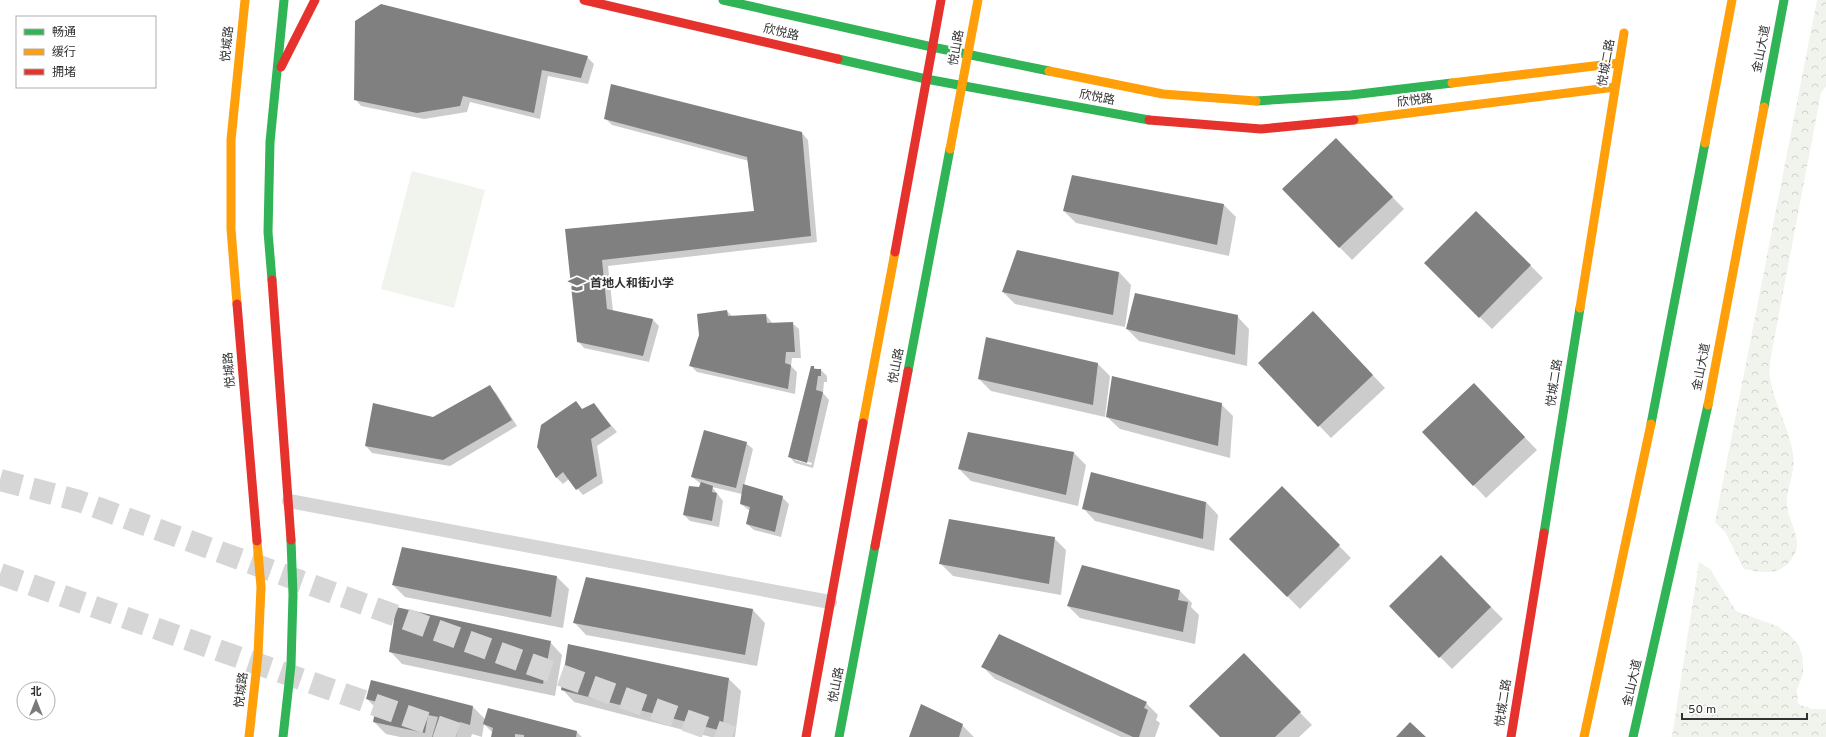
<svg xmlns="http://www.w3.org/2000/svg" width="1826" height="737" viewBox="0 0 1826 737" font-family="Overpass,'Noto Sans SC',sans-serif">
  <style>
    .forest { fill: url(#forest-crowns) }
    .pitch { fill: #f0f4ed }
    .shadow { fill: #0003; fill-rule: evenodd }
    .building { fill: #808080 }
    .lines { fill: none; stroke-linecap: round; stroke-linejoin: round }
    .primary-tunnel { stroke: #d6d6d6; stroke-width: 22; stroke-dasharray: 22 11; stroke-linecap: butt }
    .street { stroke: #d6d6d6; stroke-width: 14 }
    .fast { stroke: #30b455; stroke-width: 9 }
    .slow { stroke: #ff9f0a; stroke-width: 9 }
    .jam { stroke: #e5322d; stroke-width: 9 }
    .labels { text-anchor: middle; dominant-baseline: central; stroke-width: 4; stroke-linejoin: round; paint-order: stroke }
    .street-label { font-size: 12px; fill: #323232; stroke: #fff }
    .poi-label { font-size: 12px; font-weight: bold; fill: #323232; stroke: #fff; text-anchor: start }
  </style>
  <defs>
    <pattern id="forest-crowns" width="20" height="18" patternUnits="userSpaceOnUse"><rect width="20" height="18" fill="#f0f4ed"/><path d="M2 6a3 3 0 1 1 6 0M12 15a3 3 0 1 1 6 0" fill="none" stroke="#ced2cc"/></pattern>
  </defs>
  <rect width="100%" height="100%" fill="#fff"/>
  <path class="forest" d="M 1817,0 L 1826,0 L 1826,86 L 1821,93 L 1772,350 C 1771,359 1768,370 1770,378 C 1774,404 1789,427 1793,454 C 1796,474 1786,486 1787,505 C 1788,516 1794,526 1796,537 C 1798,544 1797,551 1793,557 C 1781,576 1764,573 1744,569 L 1725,532 L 1715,522 Z
    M 1699,562 L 1710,569 L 1736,611 L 1777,626 L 1790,635 L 1799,646 L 1803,659 L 1803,674 L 1797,690 L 1798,704 L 1812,709 L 1826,709 L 1826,737 L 1672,737 Z"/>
  <path class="pitch" d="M 412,171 L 485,190 L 454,308 L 381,289 Z"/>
  <path class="shadow" d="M 587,57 L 594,64 L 588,84 L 548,76 L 540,119 L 470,102 L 467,112 L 424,119 L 361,106 L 355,99 Z
    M 605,118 L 802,133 L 808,140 L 817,242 L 608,266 L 613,311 L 653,320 L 659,326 L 649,362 L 584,348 L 578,341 L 566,230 L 755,212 L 749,161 L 612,125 Z
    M 1348,151 L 1404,209 L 1352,260 L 1283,189 Z
    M 1073,176 L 1224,205 L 1236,217 L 1229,256 L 1076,223 L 1064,211 Z
    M 1476,212 L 1543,278 L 1492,329 L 1425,263 Z
    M 1119,272 L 1131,285 L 1125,327 L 1015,304 L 1003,292 Z
    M 727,311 L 733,317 L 766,315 L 773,324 L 792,323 L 799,329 L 801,358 L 792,358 L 791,366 L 797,372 L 795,394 L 697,372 L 691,366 Z
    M 1237,316 L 1249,329 L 1247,366 L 1139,341 L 1127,329 Z
    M 1325,325 L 1385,388 L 1331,438 L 1259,363 Z
    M 987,338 L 1098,364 L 1110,376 L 1105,417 L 991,391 L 979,379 Z
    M 811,367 L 821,370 L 827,376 L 827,382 L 824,382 L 823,393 L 829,400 L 813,468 L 795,463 L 789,456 ZM 795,458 L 812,463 L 811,465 L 795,460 Z
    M 490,387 L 496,393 L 517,426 L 450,466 L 372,453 L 366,446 L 434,418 Z
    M 1486,397 L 1537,450 L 1486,498 L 1423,432 Z
    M 576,403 L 583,410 L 593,404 L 617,432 L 597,446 L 603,483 L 583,495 L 569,479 L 563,484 L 556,477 Z
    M 1221,404 L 1233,416 L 1230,458 L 1120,429 L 1107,417 Z
    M 746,443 L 753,449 L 744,486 L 782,497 L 789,504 L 781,537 L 754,530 L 747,524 L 750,511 L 741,504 L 742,494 L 712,487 L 723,501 L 719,527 L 690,521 L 684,515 L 701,484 L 692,477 Z
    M 1074,453 L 1086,465 L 1078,506 L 971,481 L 959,469 Z
    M 1282,488 L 1351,558 L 1300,609 L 1230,539 Z
    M 1206,502 L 1218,515 L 1214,551 L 1095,521 L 1083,508 Z
    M 1054,538 L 1066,550 L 1061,595 L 953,576 L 941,564 Z
    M 402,548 L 557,577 L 569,589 L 563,628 L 405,597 L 393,585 Z
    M 1441,557 L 1503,619 L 1452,669 L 1390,606 Z
    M 1180,591 L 1192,603 L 1191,607 L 1199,615 L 1195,644 L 1080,618 L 1068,606 Z
    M 753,610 L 765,623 L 757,666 L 586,635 L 574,622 Z
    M 550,642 L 562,655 L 555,696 L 402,664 L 390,651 Z
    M 1244,655 L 1312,725 L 1299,737 L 1221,737 Z
    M 983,667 L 1146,703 L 1158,715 L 1156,720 L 1160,723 L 1155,737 L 1121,737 L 995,679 Z
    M 729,679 L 741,691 L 735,737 L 711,737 L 574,702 L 562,689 Z
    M 371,681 L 473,707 L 486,720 L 577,732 L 582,737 L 492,737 L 493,733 L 484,724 L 482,737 L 472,734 L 471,737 L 400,737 L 386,734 L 374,722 L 377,709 L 367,699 Z
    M 962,725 L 974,737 L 910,737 Z"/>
  <path class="building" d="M 381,4 L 588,56 L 581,78 L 542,70 L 534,113 L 463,96 L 460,106 L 417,113 L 354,100 L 355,21 Z
    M 611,84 L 802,132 L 811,236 L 602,260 L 607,309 L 653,319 L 643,356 L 577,342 L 565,229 L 754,211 L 747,157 L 604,119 Z
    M 1336,138 L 1393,197 L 1339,248 L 1282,189 Z
    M 1072,175 L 1224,204 L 1217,245 L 1063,211 Z
    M 1476,211 L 1531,265 L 1479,318 L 1424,263 Z
    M 1017,250 L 1119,272 L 1113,315 L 1002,292 Z
    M 1135,293 L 1238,315 L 1235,355 L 1126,329 Z
    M 727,310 L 728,316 L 766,314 L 767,323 L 793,322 L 795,352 L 786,352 L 785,363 L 791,365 L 788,389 L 689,366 L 699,335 L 697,314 Z
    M 1313,311 L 1373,375 L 1318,427 L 1258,363 Z
    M 986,337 L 1098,363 L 1093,405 L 978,379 Z
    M 811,366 L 814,366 L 814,369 L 821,369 L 821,376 L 818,376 L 816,390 L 823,392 L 807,463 L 788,457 Z
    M 1112,376 L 1222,403 L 1218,446 L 1106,417 Z
    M 1474,383 L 1525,437 L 1473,486 L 1422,432 Z
    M 490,385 L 512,420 L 443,460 L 365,446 L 373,403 L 433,417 Z
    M 576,401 L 582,409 L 594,403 L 611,426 L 591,439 L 597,476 L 576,490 L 563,472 L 556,478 L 537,447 L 541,425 Z
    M 704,430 L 747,442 L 736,488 L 691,477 Z
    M 968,432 L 1074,452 L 1066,495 L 958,469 Z
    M 1091,472 L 1206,502 L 1203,539 L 1082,509 Z
    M 701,482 L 713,486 L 712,492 L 717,493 L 712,521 L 683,515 L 689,486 L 699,487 Z
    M 743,484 L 783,496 L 775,532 L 746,524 L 750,507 L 740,504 Z
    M 1282,486 L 1340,545 L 1287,597 L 1229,539 Z
    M 949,519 L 1055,537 L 1049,584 L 939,564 Z
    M 402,547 L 557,576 L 551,617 L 392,585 Z
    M 1441,555 L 1491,607 L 1439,658 L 1389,606 Z
    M 1082,565 L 1180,590 L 1178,600 L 1188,602 L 1183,632 L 1067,606 Z
    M 586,577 L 753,609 L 745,655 L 573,623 Z
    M 396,607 L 551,641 L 543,684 L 389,652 Z
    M 999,634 L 1147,702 L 1144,708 L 1148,710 L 1139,737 L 1133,737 L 981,667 Z
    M 568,644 L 729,678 L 722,731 L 561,690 Z
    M 1244,653 L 1301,712 L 1275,737 L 1220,737 L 1189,706 Z
    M 371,680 L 473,706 L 470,725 L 460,722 L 456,737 L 432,737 L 438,717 L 428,715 L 425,733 L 373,722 L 377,702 L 366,699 Z
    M 921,704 L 963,724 L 959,737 L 909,737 Z
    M 488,708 L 577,731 L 576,737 L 524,737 L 524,735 L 515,734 L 515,737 L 491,737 L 493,728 L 483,724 Z
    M 1410,722 L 1426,737 L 1396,737 Z"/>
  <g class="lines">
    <path class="primary-tunnel" d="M 0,480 L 79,501 L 732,737
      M 0,574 L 467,737"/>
    <path class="street" d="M 289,501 L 830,602"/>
    <path class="fast" d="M 723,0 L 932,47 L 1049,71
      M 838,59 L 926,79 L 1149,120
      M 1256,101 L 1351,95 L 1452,83
      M 1764,107 L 1784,0
      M 272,280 L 268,232 L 270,142 L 284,0
      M 908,371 L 950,149
      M 1651,424 L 1705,143
      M 1544,533 L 1580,308
      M 283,737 L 291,665 L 293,595 L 291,540
      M 839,737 L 875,546
      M 1633,737 L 1708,405"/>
    <path class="slow" d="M 1049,71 L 1163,94 L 1256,101
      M 1452,83 L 1619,63
      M 1354,120 L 1615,87
      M 1705,143 L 1732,0
      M 950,149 L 978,0
      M 237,304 L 231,229 L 231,140 L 245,0
      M 1580,308 L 1624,33
      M 1708,405 L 1764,107
      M 863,423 L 895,252
      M 249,737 L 258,655 L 261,587 L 257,541
      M 1584,737 L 1651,424"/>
    <path class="jam" d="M 584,0 L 838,59
      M 281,67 L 315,0
      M 1149,120 L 1261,129 L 1354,120
      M 895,252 L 941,0
      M 272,280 L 291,540
      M 237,304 L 257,541
      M 875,546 L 908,371
      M 806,737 L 863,423
      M 1511,737 L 1544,533"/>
  </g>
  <defs>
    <g id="school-bare" transform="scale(1.38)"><path d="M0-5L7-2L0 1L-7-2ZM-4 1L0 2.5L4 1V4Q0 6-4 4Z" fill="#7a7a7a" stroke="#fff" stroke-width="2.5" paint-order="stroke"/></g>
  </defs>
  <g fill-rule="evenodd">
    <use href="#school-bare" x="577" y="284"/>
  </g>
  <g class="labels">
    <g class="street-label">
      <text transform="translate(781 33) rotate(13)">欣悦路</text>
      <text transform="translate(228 44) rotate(-84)">悦城路</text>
      <text transform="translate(957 48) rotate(-80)">悦山路</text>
      <text transform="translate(1762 49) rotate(-79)">金山大道</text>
      <text transform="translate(1607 63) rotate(-80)">悦城二路</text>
      <text transform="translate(1097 98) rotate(11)">欣悦路</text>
      <text transform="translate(1415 101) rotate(-7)">欣悦路</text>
      <text transform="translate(897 366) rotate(-79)">悦山路</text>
      <text transform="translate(1702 367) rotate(-79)">金山大道</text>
      <text transform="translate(230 370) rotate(-95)">悦城路</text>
      <text transform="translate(1555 383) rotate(-81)">悦城二路</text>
      <text transform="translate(1633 683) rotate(-77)">金山大道</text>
      <text transform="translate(837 685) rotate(-79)">悦山路</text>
      <text transform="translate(242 690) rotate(-83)">悦城路</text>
      <text transform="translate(1504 703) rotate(-81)">悦城二路</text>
    </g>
    <g class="poi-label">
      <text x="590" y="284">首地人和街小学</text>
    </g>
  </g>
  <rect x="16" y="16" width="140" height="72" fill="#ffffff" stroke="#adadad"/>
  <rect x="24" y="29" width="20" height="6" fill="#30b455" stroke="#adadad"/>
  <text x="52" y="36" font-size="12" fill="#323232">畅通</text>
  <rect x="24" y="49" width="20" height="6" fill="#ff9f0a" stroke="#adadad"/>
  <text x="52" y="56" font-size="12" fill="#323232">缓行</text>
  <rect x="24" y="69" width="20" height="6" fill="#e5322d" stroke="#adadad"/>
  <text x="52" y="76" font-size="12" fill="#323232">拥堵</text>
  <g transform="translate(36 701)"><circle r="19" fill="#ffffff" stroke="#adadad"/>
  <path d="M0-3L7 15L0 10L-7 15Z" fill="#7a7a7a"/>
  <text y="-6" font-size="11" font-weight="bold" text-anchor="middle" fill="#323232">北</text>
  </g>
  <path d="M1682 713v6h125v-6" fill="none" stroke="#323232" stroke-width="2"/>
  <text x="1688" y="713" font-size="12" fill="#323232" stroke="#ffffff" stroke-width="3" paint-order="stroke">50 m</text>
</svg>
